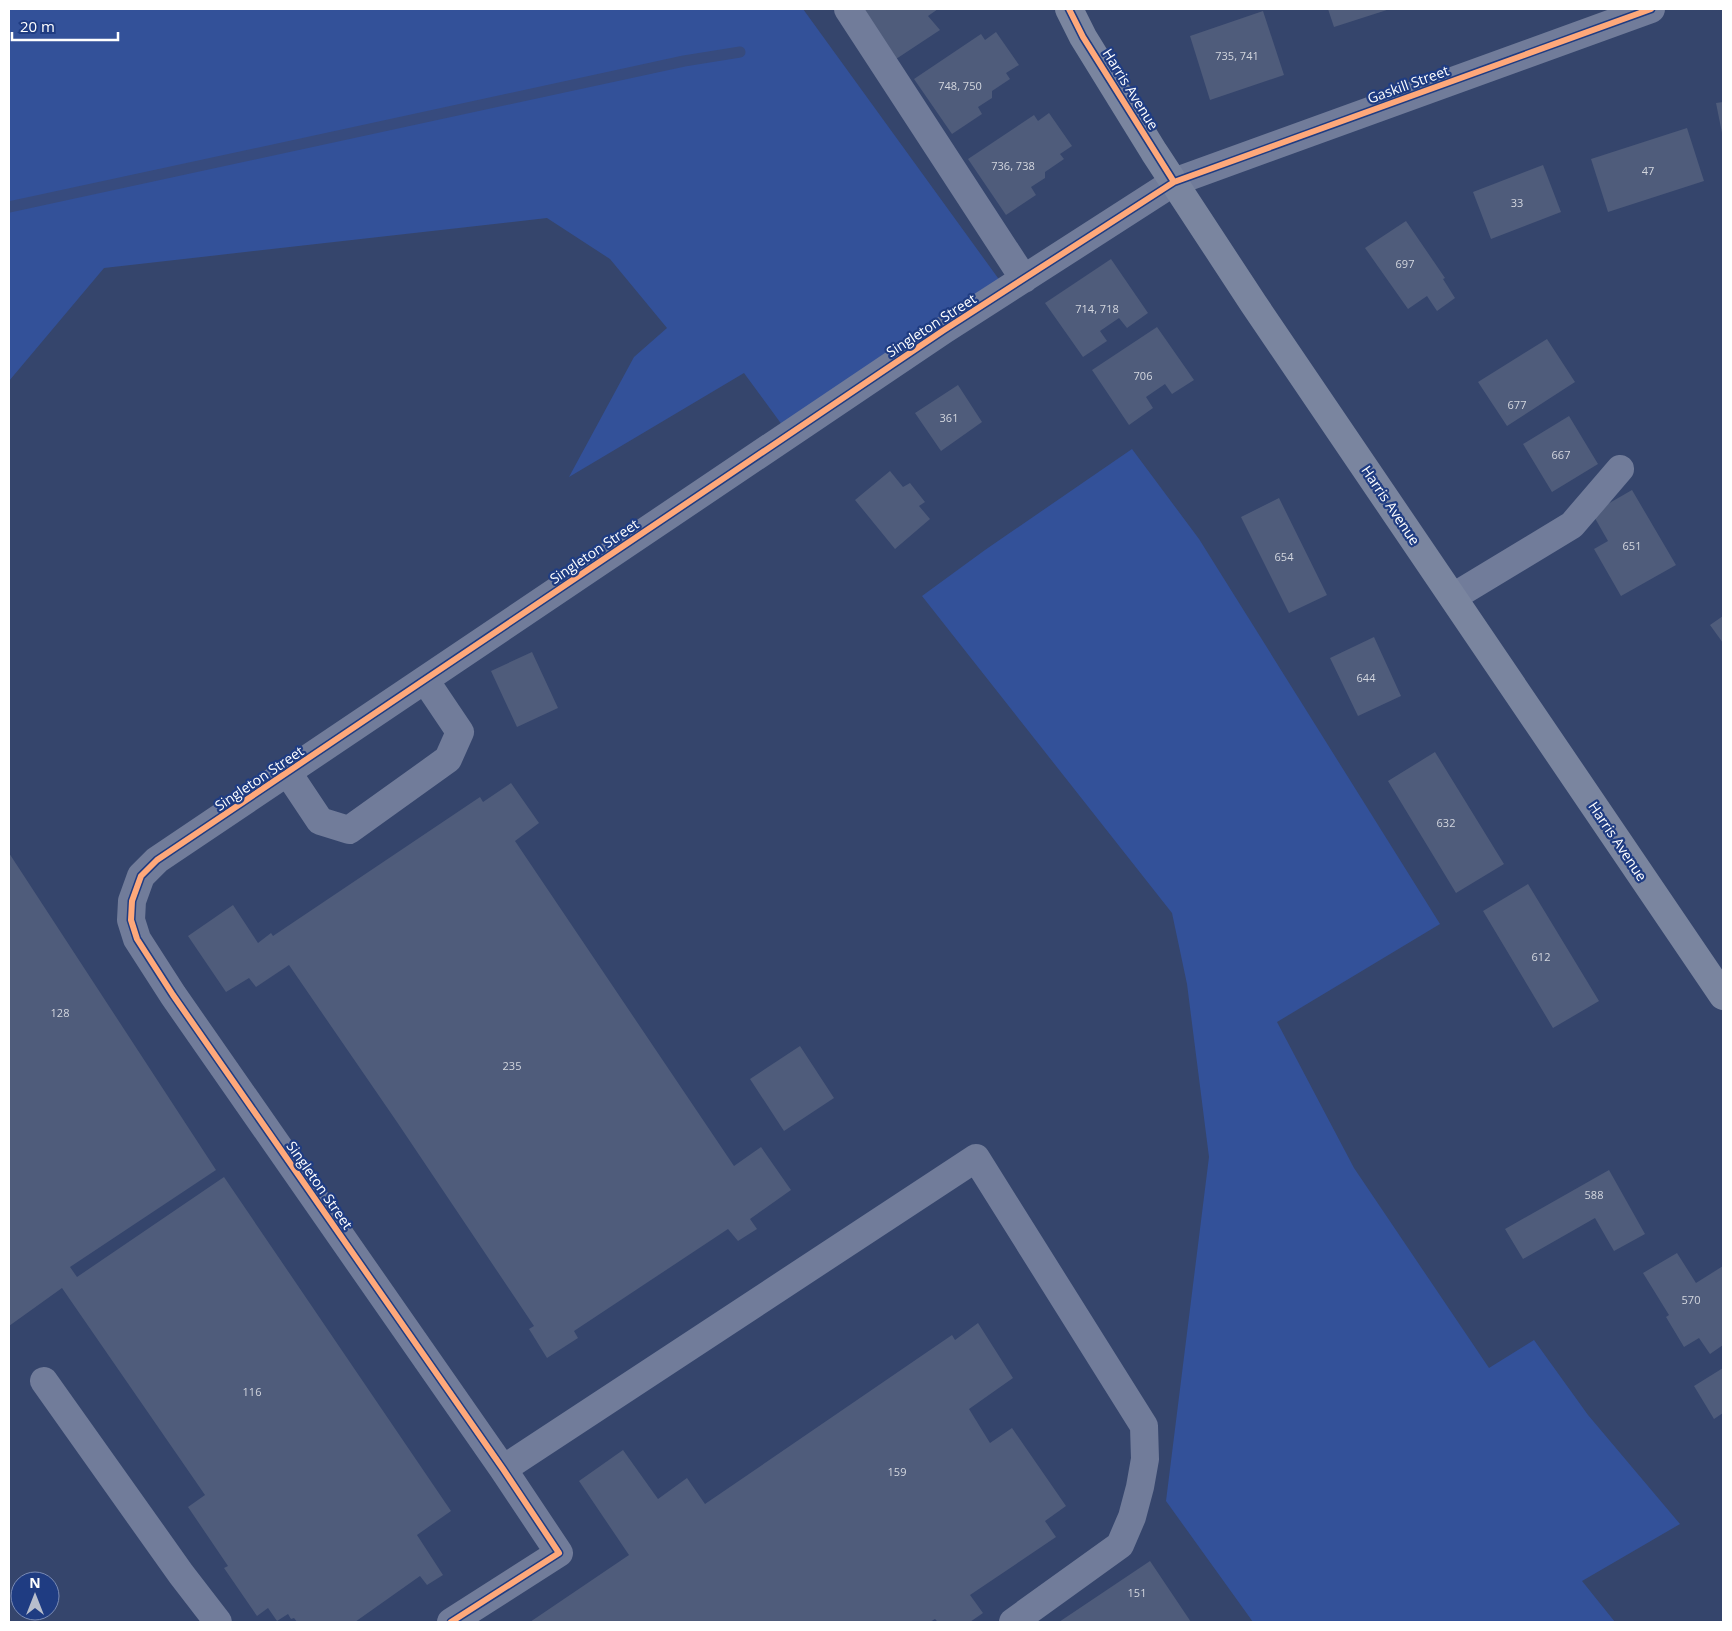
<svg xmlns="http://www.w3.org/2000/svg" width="1732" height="1631" viewBox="0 0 1732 1631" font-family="'Open Sans',sans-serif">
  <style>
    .green { fill: #335199 }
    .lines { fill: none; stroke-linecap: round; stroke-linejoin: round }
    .stream { stroke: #374b7e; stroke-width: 11 }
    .building { fill: #4f5c7b }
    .minor { stroke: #717c9a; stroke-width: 28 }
    .major { stroke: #7a859f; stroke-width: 28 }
    .cycleway-casing { stroke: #1f3c82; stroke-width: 9 }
    .cycleway { stroke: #fea87a; stroke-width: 6 }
    .labels { text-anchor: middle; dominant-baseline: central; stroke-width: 4.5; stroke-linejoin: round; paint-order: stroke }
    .number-label { font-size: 11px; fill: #d3d6de }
    .street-label { font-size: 14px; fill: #fff; stroke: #1f3c82 }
  </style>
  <rect width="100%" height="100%" fill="#35456c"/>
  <path class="green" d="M 9,9 L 803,9 L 1011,296 L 796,444 L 744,373 L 569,477 L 634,357 L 667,328 L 610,259 L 547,218 L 104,268 L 9,381 Z
    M 1132,449 L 1199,539 L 1440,924 L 1277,1022 L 1354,1168 L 1489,1368 L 1534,1340 L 1588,1415 L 1680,1524 L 1582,1581 L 1615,1622 L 1253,1622 L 1166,1501 L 1209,1157 L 1187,984 L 1172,913 L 922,596 L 985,550 Z"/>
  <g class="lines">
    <path class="stream" d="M 9,207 L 684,61 L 740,52"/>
  </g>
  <path class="building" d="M 859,9 L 938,9 L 928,16 L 940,30 L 893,61 Z
    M 1328,9 L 1390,9 L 1334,27 Z
    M 1263,11 L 1284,75 L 1210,100 L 1190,36 Z
    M 996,32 L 1019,65 L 1006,73 L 1010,79 L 992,91 L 992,98 L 978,107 L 982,114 L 952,134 L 914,79 L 981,34 L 985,40 Z
    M 1723,102 L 1723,133 L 1722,133 L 1716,103 Z
    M 1049,113 L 1072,146 L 1060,154 L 1064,159 L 1045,172 L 1045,178 L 1031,187 L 1036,195 L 1006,215 L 968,159 L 1034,115 L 1038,121 Z
    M 1687,128 L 1704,181 L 1608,212 L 1591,159 Z
    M 1543,165 L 1561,212 L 1491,239 L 1473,192 Z
    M 1406,221 L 1445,278 L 1443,279 L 1455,298 L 1437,311 L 1427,296 L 1408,309 L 1365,248 Z
    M 1111,259 L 1148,313 L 1127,328 L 1119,318 L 1100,331 L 1107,341 L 1083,357 L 1045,303 Z
    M 1157,327 L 1194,380 L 1172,394 L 1165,384 L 1146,397 L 1153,408 L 1129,425 L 1092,370 Z
    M 1547,339 L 1575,382 L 1507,426 L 1478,382 Z
    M 958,385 L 982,422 L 941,451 L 915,413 Z
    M 1569,416 L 1598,464 L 1552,492 L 1523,444 Z
    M 890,471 L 903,487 L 910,483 L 925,502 L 919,506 L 930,519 L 895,549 L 855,500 Z
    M 1632,490 L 1676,565 L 1621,596 L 1594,549 L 1608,541 L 1592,513 Z
    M 1279,498 L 1327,595 L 1289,613 L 1241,517 Z
    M 1723,616 L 1723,643 L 1710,625 Z
    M 1374,637 L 1401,696 L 1358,716 L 1330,658 Z
    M 532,652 L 558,708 L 517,727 L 491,671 Z
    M 1435,752 L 1504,864 L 1456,893 L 1388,781 Z
    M 511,783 L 539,823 L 515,841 L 734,1166 L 761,1147 L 791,1190 L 750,1219 L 757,1229 L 738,1241 L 728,1229 L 574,1331 L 578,1338 L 547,1358 L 529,1329 L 534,1326 L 397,1122 L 289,965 L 256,987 L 249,978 L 226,992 L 188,936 L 233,905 L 258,943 L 271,933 L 273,936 L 480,797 L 483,802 Z
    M 9,853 L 216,1170 L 70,1267 L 77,1277 L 224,1177 L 451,1511 L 417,1535 L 443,1575 L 427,1585 L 420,1576 L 355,1622 L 297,1622 L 294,1618 L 291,1619 L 288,1614 L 277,1621 L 268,1608 L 257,1616 L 224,1568 L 228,1566 L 188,1507 L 205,1495 L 62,1288 L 9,1326 Z
    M 1528,884 L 1599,1001 L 1553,1028 L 1483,911 Z
    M 800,1046 L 834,1098 L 784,1131 L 750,1079 Z
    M 1609,1170 L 1645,1234 L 1614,1251 L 1595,1218 L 1523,1259 L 1505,1229 Z
    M 1677,1253 L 1696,1283 L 1723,1266 L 1723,1345 L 1710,1354 L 1699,1338 L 1684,1347 L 1666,1317 L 1669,1315 L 1643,1273 Z
    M 978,1323 L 1013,1378 L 969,1409 L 990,1443 L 1012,1428 L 1066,1506 L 1045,1521 L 1056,1537 L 970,1595 L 983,1613 L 970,1622 L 938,1622 L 935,1619 L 930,1622 L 530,1622 L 629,1555 L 579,1481 L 623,1450 L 658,1499 L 687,1478 L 705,1504 L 952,1335 L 955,1340 Z
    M 1723,1368 L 1723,1413 L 1714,1419 L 1694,1386 Z
    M 1150,1561 L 1191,1622 L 1059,1622 Z"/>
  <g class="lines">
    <path class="minor" d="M 848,9 L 1024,279
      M 1453,597 L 1572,525 L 1620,469
      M 288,773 L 320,821 L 349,830 L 448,759 L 460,732 L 425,680
      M 44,1381 L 181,1574 L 218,1622
      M 503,1469 L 976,1158 L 1144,1426 L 1145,1459 L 1140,1487 L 1132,1517 L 1120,1545 L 1013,1622
      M 451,1622 L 559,1553 L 503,1469 L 173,995 L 137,939 L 131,920 L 132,901 L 141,876 L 157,860 L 944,330 L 1174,182 L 1651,9"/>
    <path class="major" d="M 1069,9 L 1083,37 L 1154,152 L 1253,303 L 1723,996"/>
    <g class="cycleway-casing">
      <path id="cycleway" d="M 1069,9 L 1083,37 L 1174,182
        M 451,1622 L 559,1553 L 503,1469 L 173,995 L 137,939 L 131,920 L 132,901 L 141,876 L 157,860 L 944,330 L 1174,182 L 1651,9"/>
    </g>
    <use href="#cycleway" class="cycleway"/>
  </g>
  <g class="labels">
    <g class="number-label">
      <text x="1237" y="55">735, 741</text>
      <text x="960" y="85">748, 750</text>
      <text x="1013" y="165">736, 738</text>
      <text x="1648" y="170">47</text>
      <text x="1517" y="202">33</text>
      <text x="1405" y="263">697</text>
      <text x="1097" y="308">714, 718</text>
      <text x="1143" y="375">706</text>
      <text x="1517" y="404">677</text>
      <text x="949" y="417">361</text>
      <text x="1561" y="454">667</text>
      <text x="1632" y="545">651</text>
      <text x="1284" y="556">654</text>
      <text x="1366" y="677">644</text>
      <text x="1446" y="822">632</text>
      <text x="1541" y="956">612</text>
      <text x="60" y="1012">128</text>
      <text x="512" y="1065">235</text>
      <text x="1594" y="1194">588</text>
      <text x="1691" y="1299">570</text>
      <text x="252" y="1391">116</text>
      <text x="897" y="1471">159</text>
      <text x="1137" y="1592">151</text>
    </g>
    <g class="street-label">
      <text transform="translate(1408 84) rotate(-20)">Gaskill Street</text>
      <text transform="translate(1131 89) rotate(58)">Harris Avenue</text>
      <text transform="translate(931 325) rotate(-33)">Singleton Street</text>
      <text transform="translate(1391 505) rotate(56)">Harris Avenue</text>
      <text transform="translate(594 551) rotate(-34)">Singleton Street</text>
      <text transform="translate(259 778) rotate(-34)">Singleton Street</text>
      <text transform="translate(1618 841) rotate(56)">Harris Avenue</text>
      <text transform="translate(320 1185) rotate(55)">Singleton Street</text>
    </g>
  </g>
  <rect width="1732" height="1631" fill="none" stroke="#ffffff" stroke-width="20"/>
  <g transform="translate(35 1596)"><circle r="24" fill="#1f3c82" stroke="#798ab4"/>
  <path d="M0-4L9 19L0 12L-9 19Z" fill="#b8becc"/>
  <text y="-8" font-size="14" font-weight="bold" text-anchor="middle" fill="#ffffff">N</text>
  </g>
  <path d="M12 32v8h106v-8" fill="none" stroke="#ffffff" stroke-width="2.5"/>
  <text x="20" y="32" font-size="15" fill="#ffffff" stroke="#1f3c82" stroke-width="4" paint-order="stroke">20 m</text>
</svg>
